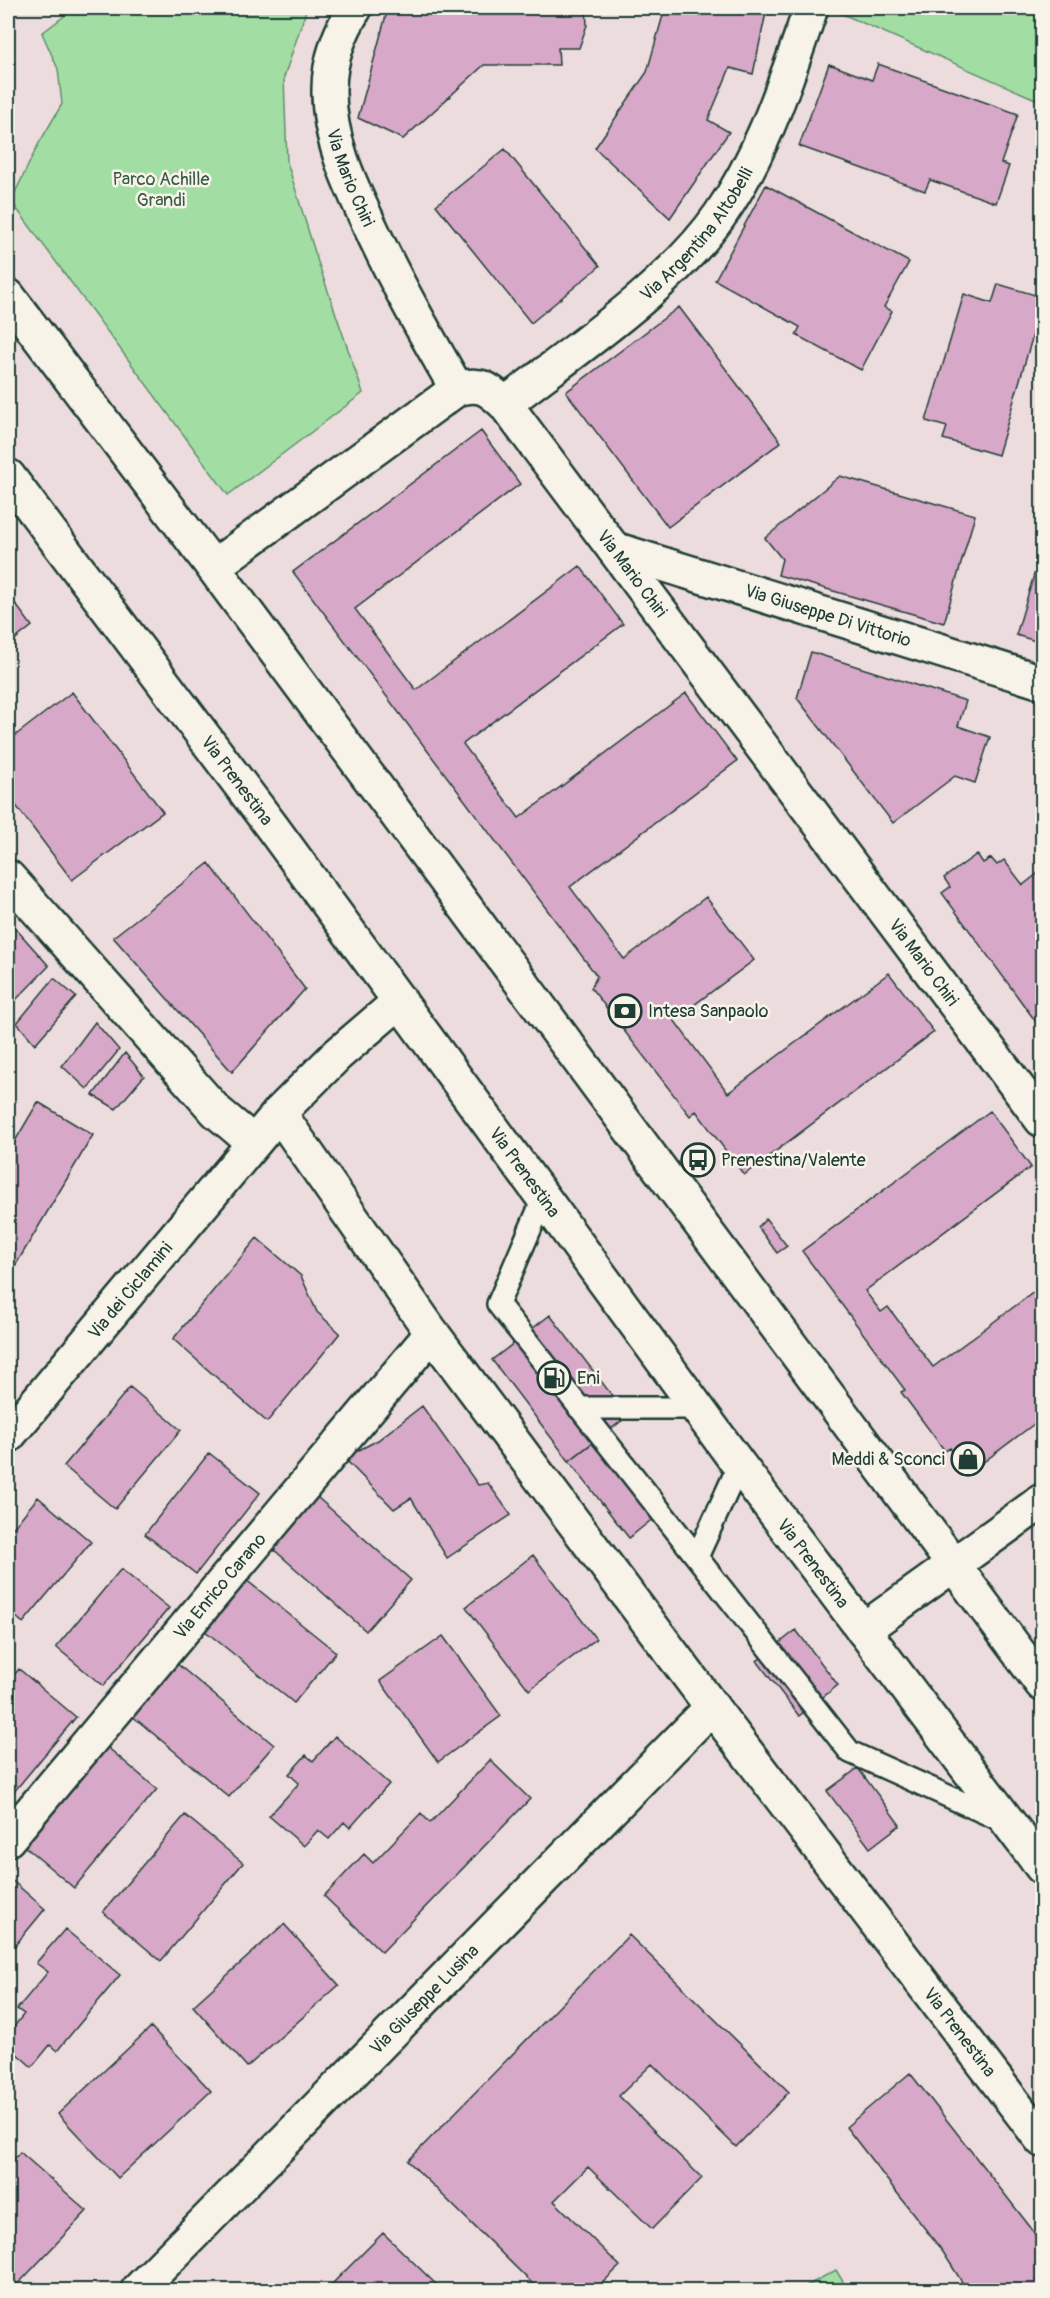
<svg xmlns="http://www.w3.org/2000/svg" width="1050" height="2298" viewBox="0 0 1050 2298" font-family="Pangolin,sans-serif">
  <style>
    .green { fill: #a2dea4; stroke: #608e6c; stroke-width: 1.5 }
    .building { fill: #d7a8c8; stroke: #1f3d34; stroke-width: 1.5 }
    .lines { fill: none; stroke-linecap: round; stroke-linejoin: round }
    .service-casing { stroke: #1f3d34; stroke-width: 26 }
    .minor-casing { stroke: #1f3d34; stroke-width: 38 }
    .secondary-casing { stroke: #1f3d34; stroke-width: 38 }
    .service { stroke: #f7f3e8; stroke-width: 21 }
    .minor { stroke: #f7f3e8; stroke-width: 33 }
    .secondary { stroke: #f7f3e8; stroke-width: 33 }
    .labels { text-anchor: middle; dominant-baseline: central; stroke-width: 5; stroke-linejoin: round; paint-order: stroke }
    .street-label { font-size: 18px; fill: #1f3d34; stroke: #f7f3e8 }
    .park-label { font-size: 18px; fill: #395d4a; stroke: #f7f3e8 }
    .poi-label { font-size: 18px; fill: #1f3d34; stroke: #f7f3e8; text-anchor: start }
  </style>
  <rect width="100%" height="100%" fill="#eddcde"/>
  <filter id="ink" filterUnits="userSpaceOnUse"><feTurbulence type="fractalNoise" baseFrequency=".0167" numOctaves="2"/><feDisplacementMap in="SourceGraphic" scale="12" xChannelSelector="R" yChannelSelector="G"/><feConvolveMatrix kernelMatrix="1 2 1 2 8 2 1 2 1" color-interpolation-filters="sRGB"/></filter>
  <g filter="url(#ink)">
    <path class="green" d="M 75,8 L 307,8 L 284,77 L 287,162 L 318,262 L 363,393 L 228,495 L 11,201 L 38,145 L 62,104 L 58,69 L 42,33 Z
      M 829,8 L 1042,8 L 1042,102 Z
      M 836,2270 L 848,2290 L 799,2290 Z"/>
    <path class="building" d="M 388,8 L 586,8 L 587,25 L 579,48 L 558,48 L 559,65 L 484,65 L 403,139 L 358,118 Z
      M 665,8 L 767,8 L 753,74 L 730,68 L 708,120 L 729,132 L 670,218 L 595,148 L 647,72 Z
      M 829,64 L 872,80 L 878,64 L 1018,114 L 1001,163 L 1009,166 L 996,203 L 930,180 L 925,191 L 799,146 Z
      M 505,149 L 600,266 L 531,323 L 436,205 Z
      M 766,185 L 909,262 L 884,307 L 892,311 L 861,370 L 796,335 L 800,327 L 715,280 Z
      M 998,284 L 1042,297 L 1042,304 L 998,455 L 943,439 L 947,427 L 926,421 L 964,294 L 992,303 Z
      M 679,307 L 781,442 L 668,527 L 566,392 Z
      M 481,431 L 520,484 L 355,609 L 416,690 L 580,566 L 623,624 L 463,744 L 519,818 L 686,693 L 737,761 L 570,887 L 624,959 L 706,897 L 754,960 L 674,1020 L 728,1093 L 889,973 L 934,1032 L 744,1175 L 696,1111 L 690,1116 L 591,988 L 597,976 L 293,572 Z
      M 840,476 L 975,515 L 944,623 L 778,575 L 782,559 L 765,538 Z
      M 1042,548 L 1042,643 L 1016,635 Z
      M 8,594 L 32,626 L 8,645 Z
      M 811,652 L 966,701 L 958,726 L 990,737 L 975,783 L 955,776 L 893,823 L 797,698 Z
      M 72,692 L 163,812 L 72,880 L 8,795 L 8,741 Z
      M 977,854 L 983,863 L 991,858 L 997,865 L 1004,860 L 1023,885 L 1042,870 L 1042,1024 L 1039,1026 L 942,893 L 950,887 L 944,878 Z
      M 209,863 L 305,989 L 232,1072 L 113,937 Z
      M 8,920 L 49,966 L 8,1008 Z
      M 54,978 L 76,997 L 35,1044 L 17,1023 Z
      M 95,1022 L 119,1050 L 87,1089 L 62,1066 Z
      M 125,1053 L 144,1076 L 116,1109 L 93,1095 Z
      M 38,1102 L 93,1135 L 8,1278 L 8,1153 Z
      M 990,1111 L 1031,1167 L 865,1291 L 881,1312 L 888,1307 L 933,1367 L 1042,1286 L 1042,1418 L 969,1473 L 950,1448 L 945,1451 L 901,1392 L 905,1390 L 802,1251 Z
      M 766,1219 L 787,1246 L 777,1253 L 758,1227 Z
      M 257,1238 L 301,1276 L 317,1312 L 340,1333 L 267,1422 L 173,1339 Z
      M 550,1315 L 628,1416 L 569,1461 L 492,1360 Z
      M 130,1387 L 181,1430 L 115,1509 L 64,1466 Z
      M 422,1406 L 478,1485 L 488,1483 L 511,1515 L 447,1558 L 411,1498 L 394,1509 L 344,1458 L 378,1440 Z
      M 596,1440 L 655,1517 L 629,1538 L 569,1461 Z
      M 209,1453 L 260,1493 L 196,1574 L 145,1534 Z
      M 38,1497 L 91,1542 L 23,1623 L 8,1610 L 8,1534 Z
      M 317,1497 L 411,1580 L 366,1631 L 272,1548 Z
      M 533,1555 L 596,1639 L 529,1690 L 466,1607 Z
      M 121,1569 L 169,1608 L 103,1686 L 56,1647 Z
      M 245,1579 L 336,1652 L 294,1703 L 204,1630 Z
      M 796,1630 L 838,1685 L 799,1716 L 757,1661 Z
      M 443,1636 L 501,1716 L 438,1762 L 380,1681 Z
      M 175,1662 L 274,1745 L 229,1797 L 131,1715 Z
      M 19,1669 L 76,1717 L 8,1799 L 8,1682 Z
      M 335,1736 L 389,1784 L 350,1828 L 344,1822 L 329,1839 L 318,1830 L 304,1846 L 269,1816 L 299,1783 L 289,1774 L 306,1755 L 313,1761 Z
      M 106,1746 L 157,1789 L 74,1888 L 23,1845 Z
      M 490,1760 L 530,1799 L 382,1952 L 324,1896 L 364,1854 L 373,1863 L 421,1813 L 430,1823 Z
      M 858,1768 L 900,1825 L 870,1848 L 827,1791 Z
      M 185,1815 L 243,1863 L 161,1961 L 103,1912 Z
      M 8,1877 L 45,1909 L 8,1954 Z
      M 284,1924 L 339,1985 L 247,2067 L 193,2006 Z
      M 65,1929 L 120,1975 L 57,2051 L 50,2045 L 32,2067 L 8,2046 L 8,2034 L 24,2014 L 17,2009 L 48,1972 L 36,1963 Z
      M 629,1935 L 789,2092 L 736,2147 L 652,2064 L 619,2096 L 702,2178 L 652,2229 L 588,2167 L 554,2201 L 620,2266 L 595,2290 L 539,2290 L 408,2161 Z
      M 151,2027 L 211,2091 L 118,2178 L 58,2114 Z
      M 910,2073 L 1031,2228 L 1042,2246 L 1042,2290 L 967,2290 L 943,2252 L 846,2127 Z
      M 20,2152 L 87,2211 L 18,2284 L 8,2276 L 8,2166 Z
      M 383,2233 L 442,2290 L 326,2290 Z"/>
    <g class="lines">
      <g class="service-casing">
        <path id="service" d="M 544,1197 L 498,1304 L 850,1752 L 1003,1821
          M 579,1408 L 697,1408
          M 697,1557 L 739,1465"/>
      </g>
      <g class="minor-casing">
        <g id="minor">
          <path id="s1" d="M 355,8 C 340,31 329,61 329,89 C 328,137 349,182 369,224 C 395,281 426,335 457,389"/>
          <path id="s2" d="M 505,404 C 575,350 670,287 720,215 C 764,152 786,79 811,8"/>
          <path id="s3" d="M 614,549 L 1042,682"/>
          <path id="s4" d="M 213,567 L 457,389 C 480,382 488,388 505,404 L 1042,1120"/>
          <path d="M 8,877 L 216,1111 L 253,1142"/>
          <path id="s5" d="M 279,1113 L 432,1333 L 712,1707 L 1042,2140"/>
          <path id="s6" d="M 8,1436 L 279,1113 L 337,1055 L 400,1001"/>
          <path d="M 863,1630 L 1042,1501"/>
          <path id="s7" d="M 8,1839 L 432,1333"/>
          <path id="s8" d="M 138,2290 L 712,1707"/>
        </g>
      </g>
      <g class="secondary-casing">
        <g id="secondary">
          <path d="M 8,296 L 213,567 L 1042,1684"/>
          <path id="s9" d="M 8,476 L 272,827 L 739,1465 L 1042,1867"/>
        </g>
      </g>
      <use href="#service" class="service"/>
      <use href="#minor" class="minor"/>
      <use href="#secondary" class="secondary"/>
    </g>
  </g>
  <defs>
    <g id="bank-ring" transform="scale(1.725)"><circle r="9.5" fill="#f7f3e8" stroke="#1f3d34" stroke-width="1.5"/><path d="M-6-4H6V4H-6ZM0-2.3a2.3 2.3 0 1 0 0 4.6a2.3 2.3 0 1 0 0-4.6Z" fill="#1f3d34"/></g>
    <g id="bus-ring" transform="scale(1.725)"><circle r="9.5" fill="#f7f3e8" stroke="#1f3d34" stroke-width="1.5"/><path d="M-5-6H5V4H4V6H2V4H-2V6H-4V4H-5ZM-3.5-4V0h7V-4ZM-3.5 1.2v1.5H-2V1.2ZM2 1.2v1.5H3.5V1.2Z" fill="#1f3d34"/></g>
    <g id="fuel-ring" transform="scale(1.725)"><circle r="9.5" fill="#f7f3e8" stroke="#1f3d34" stroke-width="1.5"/><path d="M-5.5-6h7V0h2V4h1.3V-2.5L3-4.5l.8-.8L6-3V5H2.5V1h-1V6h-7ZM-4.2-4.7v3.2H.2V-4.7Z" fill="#1f3d34"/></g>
    <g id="shop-ring" transform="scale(1.725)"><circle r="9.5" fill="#f7f3e8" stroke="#1f3d34" stroke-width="1.5"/><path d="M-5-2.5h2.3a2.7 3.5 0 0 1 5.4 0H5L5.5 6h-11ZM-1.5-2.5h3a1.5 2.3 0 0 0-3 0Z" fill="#1f3d34"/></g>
  </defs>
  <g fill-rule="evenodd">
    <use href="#bank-ring" x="625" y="1011"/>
    <use href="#bus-ring" x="698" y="1160"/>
    <use href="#fuel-ring" x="554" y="1378"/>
    <use href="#shop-ring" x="968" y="1459"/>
  </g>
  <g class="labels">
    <g class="street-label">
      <text stroke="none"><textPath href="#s1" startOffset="178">Via Mario Chiri</textPath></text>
      <text stroke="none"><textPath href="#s2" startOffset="258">Via Argentina Altobelli</textPath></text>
      <text stroke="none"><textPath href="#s4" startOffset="568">Via Mario Chiri</textPath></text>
      <text stroke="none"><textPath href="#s3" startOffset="224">Via Giuseppe Di Vittorio</textPath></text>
      <text stroke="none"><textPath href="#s9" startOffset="381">Via Prenestina</textPath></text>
      <text stroke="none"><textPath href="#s4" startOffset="1054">Via Mario Chiri</textPath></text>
      <text stroke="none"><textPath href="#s9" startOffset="867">Via Prenestina</textPath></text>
      <text stroke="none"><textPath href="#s6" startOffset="190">Via dei Ciclamini</textPath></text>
      <text stroke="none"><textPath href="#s9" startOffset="1353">Via Prenestina</textPath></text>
      <text stroke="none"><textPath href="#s7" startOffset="330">Via Enrico Carano</textPath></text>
      <text stroke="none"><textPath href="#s8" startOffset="408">Via Giuseppe Lusina</textPath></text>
      <text stroke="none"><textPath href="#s5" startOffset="1144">Via Prenestina</textPath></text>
    </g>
    <g class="park-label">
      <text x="161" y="179">Parco Achille<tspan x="161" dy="21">Grandi</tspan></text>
    </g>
    <g class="poi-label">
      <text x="648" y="1011">Intesa Sanpaolo</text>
      <text x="721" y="1160">Prenestina/Valente</text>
      <text x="577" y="1378">Eni</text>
      <text x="945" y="1459" text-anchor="end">Meddi &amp; Sconci</text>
    </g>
  </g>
  <rect width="1050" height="2298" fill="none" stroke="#f7f3e8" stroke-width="30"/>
  <rect x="15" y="15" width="1020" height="2268" fill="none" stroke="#1f3d34" stroke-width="2" filter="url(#ink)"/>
</svg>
